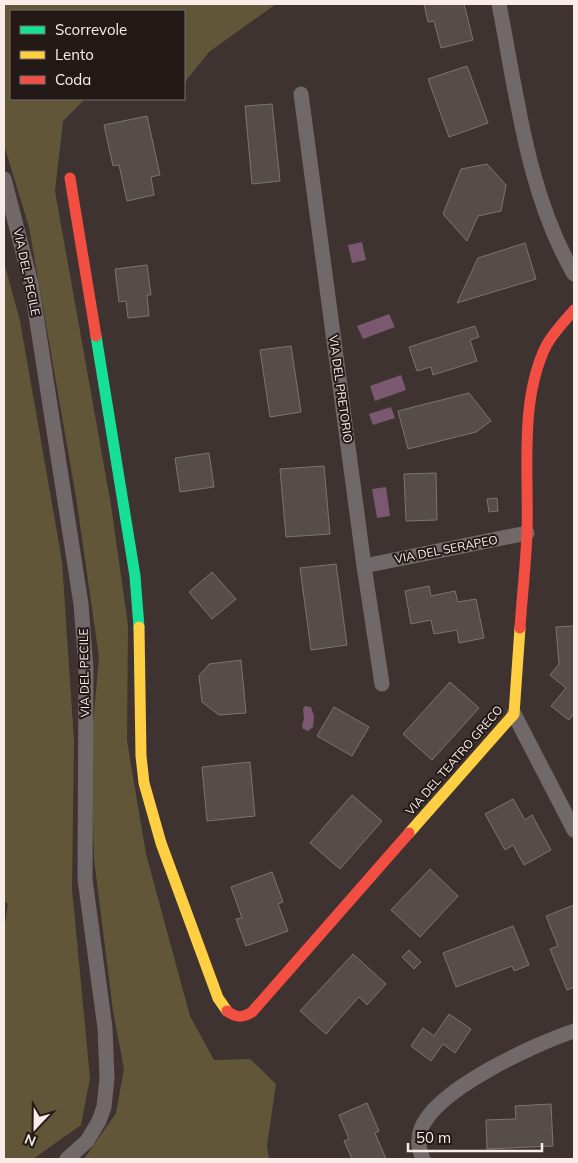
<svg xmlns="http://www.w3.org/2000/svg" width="578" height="1163" viewBox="0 0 578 1163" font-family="Mulish,sans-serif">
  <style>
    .green { fill: #615637 }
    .water { fill: #795870 }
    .building { fill: #564d49; stroke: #7d7470 }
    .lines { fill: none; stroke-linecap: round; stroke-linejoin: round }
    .street { stroke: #716969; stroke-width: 15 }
    .fast { stroke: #16e098; stroke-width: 11 }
    .slow { stroke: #ffcf43; stroke-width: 11 }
    .jam { stroke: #f24e42; stroke-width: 11 }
    .labels { text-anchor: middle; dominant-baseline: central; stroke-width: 4; stroke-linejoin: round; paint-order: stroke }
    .street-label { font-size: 12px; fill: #faece9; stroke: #231a18 }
  </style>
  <rect width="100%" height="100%" fill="#3e3331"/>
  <path class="green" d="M 4,4 L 276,4 L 209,52 L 184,83 L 184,11 L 11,11 L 11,99 L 85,99 L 63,121 L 55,191 L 111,505 L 128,625 L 127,741 L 146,854 L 190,1016 L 214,1060 L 250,1059 L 276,1084 L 267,1146 L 269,1159 L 84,1159 L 116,1113 L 124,1069 L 113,1011 L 94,859 L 91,746 L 99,657 L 76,497 L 29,227 L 4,145 Z
    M 4,262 L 20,321 L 62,561 L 74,741 L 72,889 L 90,1078 L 81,1125 L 33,1159 L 4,1159 L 4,929 L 8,904 L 4,901 Z"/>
  <path class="water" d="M 362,242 L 366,260 L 352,263 L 348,245 Z
    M 389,314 L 395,327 L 363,339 L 357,326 Z
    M 401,375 L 406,390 L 375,401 L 370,386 Z
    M 391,407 L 395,418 L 373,425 L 369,414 Z
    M 386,487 L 390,516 L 377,518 L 372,489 Z
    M 305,706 L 311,707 L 314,716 L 313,727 L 308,731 L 303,729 L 302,726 L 304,718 L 303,709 Z"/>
  <path class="building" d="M 424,4 L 464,4 L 473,40 L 441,48 L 434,21 L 428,22 Z
    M 467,66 L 488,123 L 449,137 L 428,79 Z
    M 272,104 L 280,181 L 252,184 L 245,106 Z
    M 147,116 L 160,175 L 151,177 L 154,195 L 127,201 L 119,165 L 113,166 L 104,125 Z
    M 487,164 L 506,185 L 501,211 L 478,216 L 467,241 L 443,214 L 461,169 Z
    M 525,243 L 536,279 L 457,303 L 478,258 Z
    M 147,265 L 151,295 L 147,295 L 149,316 L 128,318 L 126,301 L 119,302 L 115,269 Z
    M 475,326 L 479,337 L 470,340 L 477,361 L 433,375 L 431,367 L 417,371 L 409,347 Z
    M 291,346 L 301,412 L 270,417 L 260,350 Z
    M 469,393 L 491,421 L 476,432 L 408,449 L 398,411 Z
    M 209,453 L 214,487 L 180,492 L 175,458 Z
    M 324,466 L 330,534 L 286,537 L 280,469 Z
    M 436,473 L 437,520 L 406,521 L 404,474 Z
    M 497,498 L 498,511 L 489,512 L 487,499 Z
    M 336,564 L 347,645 L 311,650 L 300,568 Z
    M 212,572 L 236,599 L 212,619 L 189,592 Z
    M 429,586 L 431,596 L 455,591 L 458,602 L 476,599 L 484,638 L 459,643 L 457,630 L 434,634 L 431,620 L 411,624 L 405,591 Z
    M 574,626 L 574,713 L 569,720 L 551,706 L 566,688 L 550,675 L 559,664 L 556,627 Z
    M 241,660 L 246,713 L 219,715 L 202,702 L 199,676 L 209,664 Z
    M 450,682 L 479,708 L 432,760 L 403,734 Z
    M 334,707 L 369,727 L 352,756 L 317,736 Z
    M 250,762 L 255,816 L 207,821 L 202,767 Z
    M 352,795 L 382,821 L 340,869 L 310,843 Z
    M 513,799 L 525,820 L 532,815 L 551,850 L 524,865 L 513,845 L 505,850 L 485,814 Z
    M 430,869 L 458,896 L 420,937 L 391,910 Z
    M 272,872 L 283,902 L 278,904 L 288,931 L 246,946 L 236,919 L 242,918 L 231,887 Z
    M 574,905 L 574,987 L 567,990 L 550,949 L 558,946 L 546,916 Z
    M 513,926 L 529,965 L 514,971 L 512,966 L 456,987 L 443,953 Z
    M 409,950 L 421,962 L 414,969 L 402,957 Z
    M 353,954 L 386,984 L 367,1005 L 359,997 L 326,1034 L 300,1011 Z
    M 449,1014 L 471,1029 L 455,1053 L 443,1044 L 431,1061 L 411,1046 L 423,1028 L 434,1036 Z
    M 367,1103 L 379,1131 L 375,1133 L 386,1159 L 352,1159 L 344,1141 L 349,1139 L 339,1115 Z
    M 551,1104 L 553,1146 L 487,1149 L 486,1120 L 516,1119 L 515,1106 Z"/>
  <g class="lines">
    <path class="street" d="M 499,4 C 517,95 527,193 574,274
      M 301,94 L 364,566 L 382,684
      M 4,179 L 31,283 L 81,604 L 86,669 L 85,879 L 105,1028 L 107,1078 L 104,1107 L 99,1121 L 87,1141 L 67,1159
      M 364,566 L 527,533
      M 514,714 L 574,830
      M 423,1159 C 419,1150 417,1139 421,1129 C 436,1089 535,1044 574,1031"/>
    <path class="fast" d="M 96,336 L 135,576 L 139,627"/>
    <path class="slow" d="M 139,627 L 141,756 L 144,783 L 161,843 L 218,998 L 227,1011
      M 409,833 L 514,714 L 520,628"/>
    <path class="jam" d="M 70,178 L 96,336
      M 520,628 C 522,596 526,564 527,532 C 529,473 519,401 546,346 C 553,333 564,322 574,310
      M 227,1011 C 236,1018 243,1018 252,1012 L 409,833"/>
  </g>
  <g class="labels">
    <g class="street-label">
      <text transform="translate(27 272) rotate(78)">VIA DEL PECILE</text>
      <text transform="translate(341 389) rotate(82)">VIA DEL PRETORIO</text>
      <text transform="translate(446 549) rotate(-11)">VIA DEL SERAPEO</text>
      <text transform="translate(84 673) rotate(-91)">VIA DEL PECILE</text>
      <text transform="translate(454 760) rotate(-49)">VIA DEL TEATRO GRECO</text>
    </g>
  </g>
  <rect width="578" height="1163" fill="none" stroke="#faece9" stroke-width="10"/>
  <rect x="10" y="10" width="175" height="90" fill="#231a18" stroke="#796e6c"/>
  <rect x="20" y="26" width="25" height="8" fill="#16e098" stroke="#796e6c"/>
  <text x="55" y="35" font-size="15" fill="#faece9">Scorrevole</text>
  <rect x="20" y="51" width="25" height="8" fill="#ffcf43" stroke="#796e6c"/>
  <text x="55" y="60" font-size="15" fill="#faece9">Lento</text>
  <rect x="20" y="76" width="25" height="8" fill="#f24e42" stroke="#796e6c"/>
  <text x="55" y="85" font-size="15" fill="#faece9">Coda</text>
  <g transform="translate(35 1128) rotate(202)" stroke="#231a18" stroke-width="4" paint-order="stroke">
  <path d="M0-4L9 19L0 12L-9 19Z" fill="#faece9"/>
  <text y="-8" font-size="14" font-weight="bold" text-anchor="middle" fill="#faece9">N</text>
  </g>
  <path d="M408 1143v8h134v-8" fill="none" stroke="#faece9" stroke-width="2.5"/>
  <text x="416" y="1143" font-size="15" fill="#faece9" stroke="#231a18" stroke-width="4" paint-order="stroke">50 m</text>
</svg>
